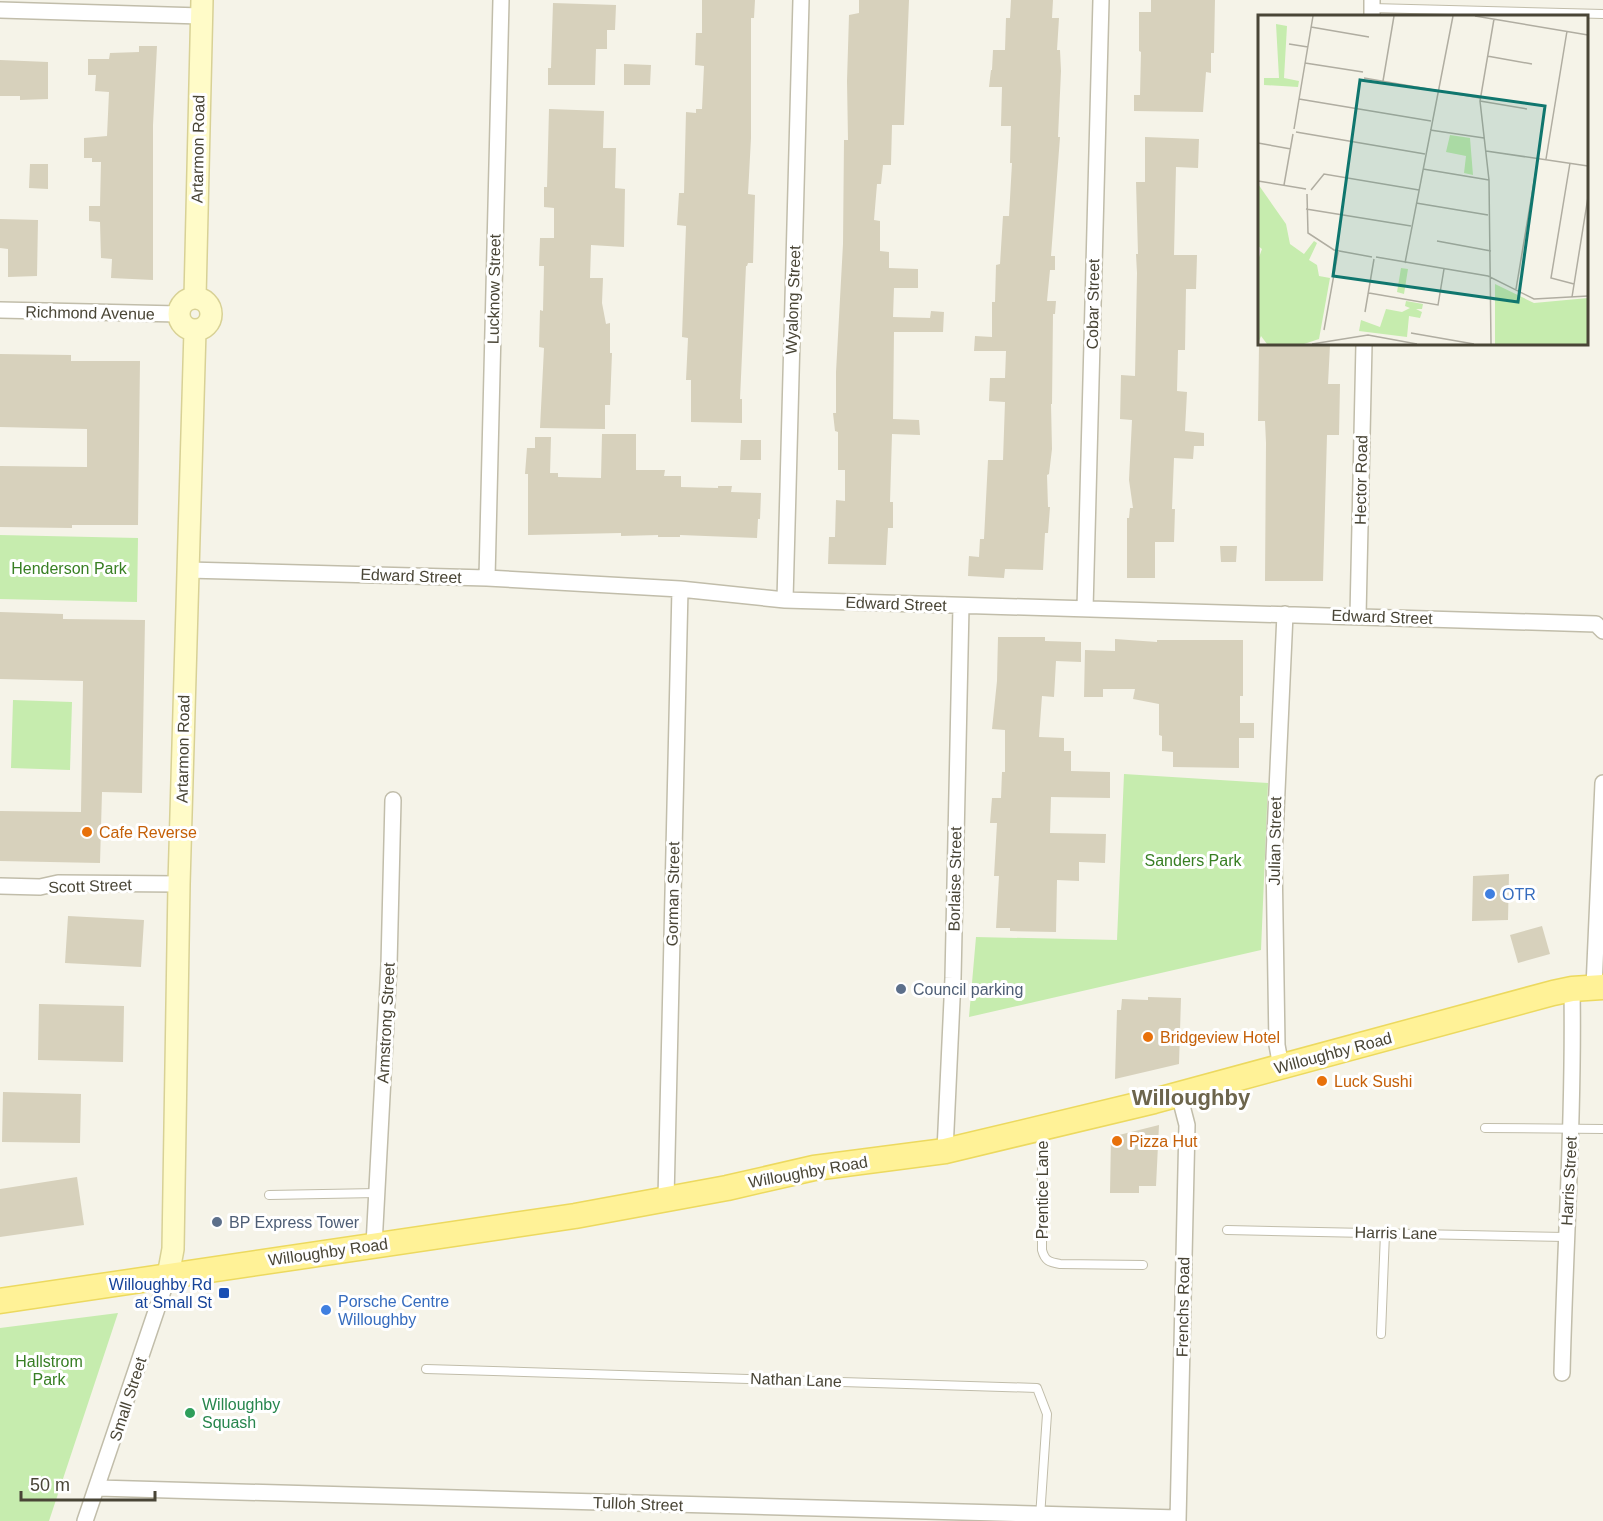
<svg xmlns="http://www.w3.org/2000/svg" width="1603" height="1521" viewBox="0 0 1603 1521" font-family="Helvetica,sans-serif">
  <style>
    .green { fill: #c6ecae }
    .building { fill: #d7d1bc }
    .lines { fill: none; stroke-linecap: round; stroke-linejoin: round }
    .lane-casing { stroke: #c1bdaa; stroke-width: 10 }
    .street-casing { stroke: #c1bdaa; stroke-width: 18 }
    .secondary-casing { stroke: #d8d195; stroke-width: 24 }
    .primary-casing { stroke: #ecd95f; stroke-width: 27 }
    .lane { stroke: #fff; stroke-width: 8 }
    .street { stroke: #fff; stroke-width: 15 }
    .secondary { stroke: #fffbc8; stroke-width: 21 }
    .primary { stroke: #fff297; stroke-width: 24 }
    .food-dot { fill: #e8710a; stroke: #fff; stroke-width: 2 }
    .shop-dot { fill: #3f7fe0; stroke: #fff; stroke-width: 2 }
    .service-dot { fill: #5c6f8a; stroke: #fff; stroke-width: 2 }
    .transit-dot { fill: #1a4fb4; stroke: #fff; stroke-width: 2 }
    .leisure-dot { fill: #2e9e5b; stroke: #fff; stroke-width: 2 }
    .labels { text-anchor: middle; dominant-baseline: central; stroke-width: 6; stroke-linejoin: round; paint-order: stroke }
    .street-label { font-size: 16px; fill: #494536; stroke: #fff }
    .park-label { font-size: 16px; fill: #387f24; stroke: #fff }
    .food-label { font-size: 16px; fill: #c56008; stroke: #fff; text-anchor: start }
    .shop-label { font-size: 16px; fill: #366cbe; stroke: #fff; text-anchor: start }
    .service-label { font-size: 16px; fill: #4e5e75; stroke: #fff; text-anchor: start }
    .transit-label { font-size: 16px; fill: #164399; stroke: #fff; text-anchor: end }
    .leisure-label { font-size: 16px; fill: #27864d; stroke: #fff; text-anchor: start }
    .district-label { font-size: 22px; font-weight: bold; fill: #6d654c; stroke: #fff }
    .inset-road { fill: none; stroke: #b0ada1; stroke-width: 1.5 }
    .view { fill: #0f766e; fill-opacity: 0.15; stroke: #0f766e; stroke-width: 3 }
    .inset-edge { fill: none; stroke: #494536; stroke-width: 3 }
  </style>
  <rect width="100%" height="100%" fill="#f5f3e8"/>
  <path class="green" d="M 0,535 L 138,538 L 137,602 L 0,599 Z
    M 13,700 L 72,702 L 70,770 L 11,768 Z
    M 1124,774 L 1268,783 L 1261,950 L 969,1017 L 976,937 L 1117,940 Z
    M 118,1313 L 49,1521 L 0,1521 L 0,1328 Z"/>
  <path class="building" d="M 702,0 L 755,0 L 754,18 L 751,18 L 751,138 L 748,194 L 755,195 L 753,263 L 748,263 L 747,266 L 746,266 L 740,399 L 742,399 L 742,423 L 691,422 L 691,380 L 686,380 L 688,338 L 682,337 L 686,226 L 677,225 L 679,193 L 684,193 L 686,112 L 696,113 L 696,109 L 702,109 L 704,66 L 695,65 L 696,33 L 702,33 Z
    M 859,0 L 909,0 L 904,125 L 892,125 L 891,165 L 883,165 L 881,184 L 877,184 L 874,220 L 880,221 L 880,251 L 889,252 L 889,268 L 918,269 L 918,288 L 894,288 L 893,317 L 930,318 L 931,311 L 944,312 L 943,332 L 894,332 L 893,419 L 919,420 L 920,435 L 892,434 L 890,502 L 893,502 L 893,528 L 888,528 L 886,565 L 828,564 L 829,537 L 835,537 L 836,500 L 845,501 L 845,470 L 838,470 L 838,432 L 835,431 L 833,413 L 836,413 L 836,372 L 843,244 L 844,140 L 848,140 L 847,81 L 849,15 L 859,13 Z
    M 1011,0 L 1053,0 L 1052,18 L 1059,18 L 1057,50 L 1060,50 L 1061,71 L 1058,137 L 1060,137 L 1051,256 L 1055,256 L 1055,270 L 1050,270 L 1047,301 L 1056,301 L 1055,314 L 1053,314 L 1052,404 L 1051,404 L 1052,449 L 1049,474 L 1047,475 L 1048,507 L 1050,507 L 1048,533 L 1045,533 L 1043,570 L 1005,569 L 1004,578 L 968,576 L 969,556 L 979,557 L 980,539 L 984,539 L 988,460 L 1003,460 L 1005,402 L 989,401 L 990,378 L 1005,378 L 1006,351 L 974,351 L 975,336 L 992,337 L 992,302 L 995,302 L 996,265 L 1000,264 L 1003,216 L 1009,216 L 1012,163 L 1010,163 L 1011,126 L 1001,126 L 1002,87 L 989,87 L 991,70 L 992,70 L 993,50 L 1005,50 L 1006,18 L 1010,18 Z
    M 1151,0 L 1215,0 L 1214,53 L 1211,53 L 1211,73 L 1206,72 L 1203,112 L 1134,111 L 1134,95 L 1140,95 L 1141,52 L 1139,51 L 1139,12 L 1151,12 Z
    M 553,3 L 616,5 L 615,30 L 607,30 L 607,49 L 596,49 L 595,85 L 548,85 L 548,68 L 551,68 Z
    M 139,46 L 157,46 L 153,125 L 153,280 L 111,278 L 112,259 L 101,258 L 100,222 L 89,221 L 89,206 L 100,206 L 101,162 L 92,162 L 92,158 L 84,158 L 84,138 L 107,136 L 109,92 L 95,91 L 96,75 L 88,75 L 88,59 L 109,59 L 110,53 L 139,52 Z
    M 0,60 L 48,62 L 48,99 L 20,100 L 20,96 L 0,96 Z
    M 624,64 L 651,65 L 650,85 L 624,85 Z
    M 549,109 L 604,111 L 603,148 L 616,148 L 615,188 L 625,189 L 624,247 L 591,245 L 590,278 L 603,278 L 602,303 L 606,324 L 610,323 L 610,353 L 612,353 L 610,405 L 605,405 L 605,429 L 540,428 L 544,348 L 539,347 L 540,310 L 543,311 L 544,266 L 539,266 L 540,238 L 554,238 L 554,208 L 544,207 L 544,187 L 547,187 Z
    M 1145,137 L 1199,139 L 1198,168 L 1176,167 L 1174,255 L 1197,255 L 1196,289 L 1186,289 L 1185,350 L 1178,350 L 1177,391 L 1187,392 L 1185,431 L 1204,433 L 1204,446 L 1194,446 L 1193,459 L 1174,458 L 1172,509 L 1175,509 L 1174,542 L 1155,542 L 1155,578 L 1127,578 L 1127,518 L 1129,518 L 1130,508 L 1133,508 L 1129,480 L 1132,420 L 1120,419 L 1121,375 L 1135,376 L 1137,273 L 1136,254 L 1138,254 L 1136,182 L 1145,182 Z
    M 30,164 L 48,164 L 48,189 L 29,188 Z
    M 0,219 L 38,220 L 37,276 L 8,277 L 8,249 L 0,248 Z
    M 1259,344 L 1330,345 L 1328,384 L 1340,384 L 1339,435 L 1327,435 L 1323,581 L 1265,581 L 1266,443 L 1265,421 L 1258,421 Z
    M 0,354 L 71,355 L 71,361 L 140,361 L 138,525 L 72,525 L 72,528 L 0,527 L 0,466 L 87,467 L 87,429 L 0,427 Z
    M 602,434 L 636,434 L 636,470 L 665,470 L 664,476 L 681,476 L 681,487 L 718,488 L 718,486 L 732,486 L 731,492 L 761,493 L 760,519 L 758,519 L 757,538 L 680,535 L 680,537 L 658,537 L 658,535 L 621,536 L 621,533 L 528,535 L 528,474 L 525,474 L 527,448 L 535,448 L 535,437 L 551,437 L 550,473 L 558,473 L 558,477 L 601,478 Z
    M 741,440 L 761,440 L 761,460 L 740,460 Z
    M 1220,546 L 1237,546 L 1236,562 L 1221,562 Z
    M 0,612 L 63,614 L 63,619 L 145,620 L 142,793 L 102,792 L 100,863 L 0,861 L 0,811 L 81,812 L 83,681 L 0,679 Z
    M 998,637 L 1045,637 L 1045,641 L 1081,642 L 1081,662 L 1056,661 L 1054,697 L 1042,696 L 1039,737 L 1064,738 L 1064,751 L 1071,751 L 1071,771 L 1110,772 L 1110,798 L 1051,797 L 1050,833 L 1106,834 L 1105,863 L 1079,862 L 1079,881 L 1057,880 L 1056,932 L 1010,931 L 1010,928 L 996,928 L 999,876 L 994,876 L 997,823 L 990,823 L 992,798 L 1001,798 L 1002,772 L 1005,772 L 1005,730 L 992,729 L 997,681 Z
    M 1115,639 L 1157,642 L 1157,640 L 1243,640 L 1243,696 L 1240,696 L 1240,723 L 1254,723 L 1254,738 L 1239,738 L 1239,768 L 1173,767 L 1173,752 L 1162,751 L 1162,736 L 1159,735 L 1159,704 L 1133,699 L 1135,689 L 1103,689 L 1103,697 L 1084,697 L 1085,650 L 1115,651 Z
    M 1509,874 L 1508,920 L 1472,921 L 1473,876 Z
    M 68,916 L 144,920 L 141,967 L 65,963 Z
    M 1542,926 L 1550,954 L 1518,963 L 1510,935 Z
    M 1148,997 L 1181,998 L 1179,1064 L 1115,1079 L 1117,1010 L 1121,1010 L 1122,999 L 1148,1000 Z
    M 39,1004 L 124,1006 L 123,1062 L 38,1060 Z
    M 3,1092 L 81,1094 L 80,1143 L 2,1142 Z
    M 1159,1125 L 1156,1186 L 1139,1186 L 1139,1193 L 1110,1193 L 1111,1137 Z
    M 77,1177 L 84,1225 L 0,1237 L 0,1189 Z"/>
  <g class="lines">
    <g class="lane-casing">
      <path id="lane" d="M 1372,8 L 1603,14
        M 1485,1128 L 1603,1129
        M 1042,1130 L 1042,1250 C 1045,1261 1049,1262 1060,1264 L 1143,1265
        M 269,1195 L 377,1193
        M 1227,1230 L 1566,1237
        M 1381,1334 L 1385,1233
        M 426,1369 L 1037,1388 L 1047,1414 L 1040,1517"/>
    </g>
    <g class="street-casing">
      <path id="street" d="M 0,10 L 201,16
        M 1372,16 L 1372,0
        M 0,310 L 179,314
        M 187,570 L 487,578 L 680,589 L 785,600 L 1596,624 L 1603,631
        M 487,578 L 501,0
        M 785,600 L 801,0
        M 1085,609 L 1101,0
        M 1358,616 L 1364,344
        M 0,886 L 40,887 L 58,883 L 179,884
        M 1594,987 L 1603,783
        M 1281,1067 L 1277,1045 L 1274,857 L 1285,614
        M 945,1151 L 953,978 L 961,606
        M 666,1199 L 680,589
        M 374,1245 L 389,965 L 393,800
        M 1562,1373 C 1565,1245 1574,1117 1572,989
        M 98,1488 L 1178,1518
        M 85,1521 L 168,1276
        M 1178,1521 L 1187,1125 L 1179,1094"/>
    </g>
    <g class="secondary-casing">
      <path id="secondary" d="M 195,298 L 202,0
        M179 314a16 16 0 1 1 32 0a16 16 0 1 1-32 0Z
        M 168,1276 L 173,1249 L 179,884 L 195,330"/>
    </g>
    <g class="primary-casing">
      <path id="primary" d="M 0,1301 L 575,1216 L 727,1188 L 814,1168 L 945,1151 L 1154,1101 L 1553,993 L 1572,989 L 1603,987"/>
    </g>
    <use href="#lane" class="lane"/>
    <use href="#street" class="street"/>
    <use href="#secondary" class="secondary"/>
    <use href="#primary" class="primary"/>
  </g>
  <g class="food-dot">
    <circle cx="87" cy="832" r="6"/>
    <circle cx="1148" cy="1037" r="6"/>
    <circle cx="1322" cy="1081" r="6"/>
    <circle cx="1117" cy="1141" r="6"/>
  </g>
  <g class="shop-dot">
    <circle cx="1490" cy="894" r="6"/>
    <circle cx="326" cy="1310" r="6"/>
  </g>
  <g class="service-dot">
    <circle cx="901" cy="989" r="6"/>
    <circle cx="217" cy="1222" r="6"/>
  </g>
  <rect class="transit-dot" x="218" y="1287" width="12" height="12" rx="3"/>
  <circle class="leisure-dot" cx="190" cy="1413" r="6"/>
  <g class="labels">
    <g class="street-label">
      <text transform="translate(198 149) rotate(-89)">Artarmon Road</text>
      <text transform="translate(494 289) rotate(-89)">Lucknow Street</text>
      <text transform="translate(793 300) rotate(-88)">Wyalong Street</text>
      <text transform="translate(1093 304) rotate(-89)">Cobar Street</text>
      <text transform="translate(90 313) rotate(1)">Richmond Avenue</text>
      <text transform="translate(1361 480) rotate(-89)">Hector Road</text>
      <text transform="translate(411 576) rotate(2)">Edward Street</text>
      <text transform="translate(896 604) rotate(2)">Edward Street</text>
      <text transform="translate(1382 617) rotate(2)">Edward Street</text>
      <text transform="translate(183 749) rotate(-89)">Artarmon Road</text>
      <text transform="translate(1275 841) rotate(-89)">Julian Street</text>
      <text transform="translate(955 879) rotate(-89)">Borlaise Street</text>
      <text transform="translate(90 886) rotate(-2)">Scott Street</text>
      <text transform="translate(673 894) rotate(-89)">Gorman Street</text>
      <text transform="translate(386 1023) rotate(-87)">Armstrong Street</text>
      <text transform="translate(1333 1053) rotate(-15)">Willoughby Road</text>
      <text transform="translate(808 1172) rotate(-10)">Willoughby Road</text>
      <text transform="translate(1569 1181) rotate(-87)">Harris Street</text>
      <text transform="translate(1042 1190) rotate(-90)">Prentice Lane</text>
      <text transform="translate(1396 1233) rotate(1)">Harris Lane</text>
      <text transform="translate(328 1252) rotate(-8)">Willoughby Road</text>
      <text transform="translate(1183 1307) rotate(-89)">Frenchs Road</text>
      <text transform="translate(796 1380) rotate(2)">Nathan Lane</text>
      <text transform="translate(128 1399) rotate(-72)">Small Street</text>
      <text transform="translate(638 1504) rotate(2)">Tulloh Street</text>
    </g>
    <g class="park-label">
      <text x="69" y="568">Henderson Park</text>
      <text x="1193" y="860">Sanders Park</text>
      <text x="49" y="1361">Hallstrom<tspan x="49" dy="18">Park</tspan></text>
    </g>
    <g class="food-label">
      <text x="99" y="832">Cafe Reverse</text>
      <text x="1160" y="1037">Bridgeview Hotel</text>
      <text x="1334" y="1081">Luck Sushi</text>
      <text x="1129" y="1141">Pizza Hut</text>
    </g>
    <g class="shop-label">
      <text x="1502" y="894">OTR</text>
      <text x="338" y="1301">Porsche Centre<tspan x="338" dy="18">Willoughby</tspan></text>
    </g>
    <g class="service-label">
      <text x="913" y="989">Council parking</text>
      <text x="229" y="1222">BP Express Tower</text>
    </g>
    <g class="transit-label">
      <text x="212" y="1284">Willoughby Rd<tspan x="212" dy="18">at Small St</tspan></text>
    </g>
    <g class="leisure-label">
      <text x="202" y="1404">Willoughby<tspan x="202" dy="18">Squash</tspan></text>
    </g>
    <g class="district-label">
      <text x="1191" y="1097">Willoughby</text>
    </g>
  </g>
  <g transform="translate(1258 15)">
    <rect width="330" height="330" fill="#f5f3e8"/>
    <path d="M 18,9 L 29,11 L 26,63 L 41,66 L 40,72 L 6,70 L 6,63 L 21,63 ZM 192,120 L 212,123 L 215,160 L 206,158 L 208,141 L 188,137 ZM 0,169 L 28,209 L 32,229 L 46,239 L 56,226 L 59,228 L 51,245 L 59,250 L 61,261 L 72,263 L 61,324 L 46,329 L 9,329 L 3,321 L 0,329 L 0,245 L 4,234 L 0,231 ZM 143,253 L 150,254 L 146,279 L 139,277 ZM 237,269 L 276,288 L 330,283 L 330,329 L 237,329 ZM 148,286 L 165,289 L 164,294 L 158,294 L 164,297 L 162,303 L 151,301 L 149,322 L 101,316 L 103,305 L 122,312 L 128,294 L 144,297 L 152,293 L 147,291 Z" fill="#c6ecae"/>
    <path class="inset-road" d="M 217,1 L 330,20M 53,12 L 111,22M 0,13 L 0,77M 31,29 L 50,32M 229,41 L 274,49M 47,48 L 105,57M 106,63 L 222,83M 125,66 L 136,1M 41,84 L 173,106M 222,86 L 269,94M 36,114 L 55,1M 172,115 L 226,123M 38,117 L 167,139M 0,128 L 33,134M 228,136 L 330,151M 288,144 L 309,16M 312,148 L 293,263 L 316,269M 165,154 L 231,165M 0,166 L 48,174M 26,170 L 35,119M 53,175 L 66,159 L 161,175M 49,179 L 50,218 L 76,235 L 114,242M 158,188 L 230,200M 48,194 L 153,211M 179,226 L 233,236M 118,242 L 230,261 L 276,284 L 330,281M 147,248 L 195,1M 258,274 L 280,143M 111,278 L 180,290 L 186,254M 314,282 L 330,182M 107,297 L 116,244M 66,315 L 80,237M 153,318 L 216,329M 54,329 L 110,320 L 159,329M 233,329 L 231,165 L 222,86 L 236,4"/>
    <path class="view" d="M 102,65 L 287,91 L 260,287 L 75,261 Z"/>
    <rect width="330" height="330" class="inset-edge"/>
  </g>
  <path d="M21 1491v9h134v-9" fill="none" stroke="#494536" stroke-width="3"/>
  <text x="30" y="1491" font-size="18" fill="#494536" stroke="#ffffff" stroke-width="4.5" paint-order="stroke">50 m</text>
</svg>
